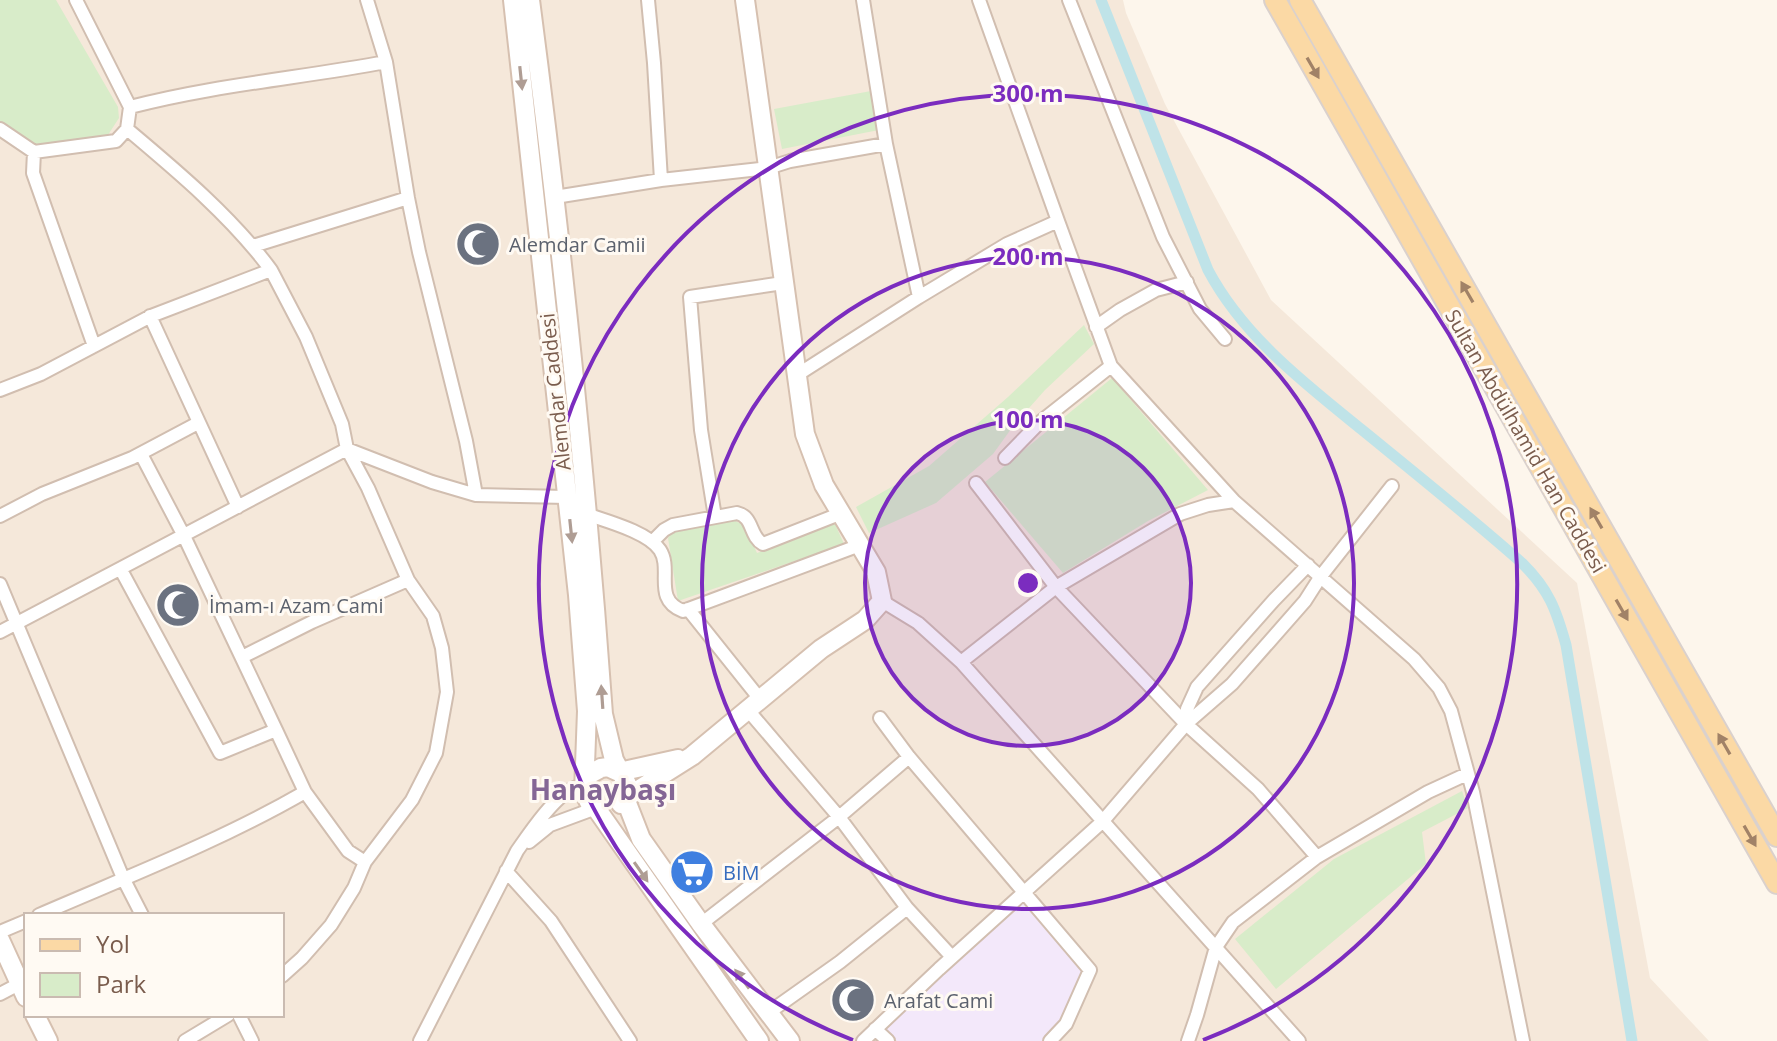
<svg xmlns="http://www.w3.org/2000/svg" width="1777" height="1041" viewBox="0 0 1777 1041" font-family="'Open Sans',sans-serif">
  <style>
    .residential { fill: #f5e8da; fill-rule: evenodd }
    .education { fill: #f3e8fa }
    .green { fill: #d8ecc9 }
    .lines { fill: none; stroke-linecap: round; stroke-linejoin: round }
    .canal { stroke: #bfe3e8; stroke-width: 11 }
    .street-casing { stroke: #d1beb0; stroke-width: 16 }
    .secondary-casing { stroke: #d6c0b0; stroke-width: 22 }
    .primary-casing { stroke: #dad1cd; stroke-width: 24 }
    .street { stroke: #fff; stroke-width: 12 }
    .secondary { stroke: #fff; stroke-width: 18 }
    .primary { stroke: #fbd9a5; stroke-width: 20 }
    .oneway { fill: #a18267 }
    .oneway2 { fill: #af9d94 }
    .ring { fill: none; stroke: #7b2cbf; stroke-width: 4 }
    .labels { text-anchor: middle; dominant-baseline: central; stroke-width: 6; stroke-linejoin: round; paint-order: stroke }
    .worship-label { font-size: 20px; fill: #5b616d; stroke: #fffaf3; text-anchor: start }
    .street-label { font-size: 20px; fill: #7a5c4d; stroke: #fffaf3 }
    .shop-label { font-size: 20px; fill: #366cbe; stroke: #fffaf3; text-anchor: start }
    .district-label { font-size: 28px; font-weight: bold; fill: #846695; stroke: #fffaf3 }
    .centre { fill: #7b2cbf; stroke: #fffaf3; stroke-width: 4 }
    .ring-label { font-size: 24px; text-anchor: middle; font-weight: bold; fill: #7b2cbf; stroke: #fffaf3; stroke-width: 6; stroke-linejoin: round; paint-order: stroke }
  </style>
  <rect width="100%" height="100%" fill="#fdf6ec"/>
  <path class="residential" d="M 0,0 L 1123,0 L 1126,13 L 1165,104 L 1271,300 L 1577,583 L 1650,978 L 1709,1041 L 0,1041 ZM 26,915 L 282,915 L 282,1015 L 26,1015 Z"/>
  <path class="education" d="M 1021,902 L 1083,970 L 1062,1022 L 1043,1041 L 897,1041 L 885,1030 Z"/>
  <path class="green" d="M 0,0 L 56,0 L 118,107 L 119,118 L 106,138 L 39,146 L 0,121 Z
    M 871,91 L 879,130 L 782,149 L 774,109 Z
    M 1084,325 L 1094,344 L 1045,390 L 1014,425 L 993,454 L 936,503 L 869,533 L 856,507 L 929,466 L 1008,397 Z
    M 1112,378 L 1208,490 L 1148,521 L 1063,573 L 985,482 Z
    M 733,520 L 744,525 L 757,553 L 835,524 L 844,544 L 678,601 L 668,538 L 674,530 Z
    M 1462,791 L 1468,808 L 1422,832 L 1426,864 L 1276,989 L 1235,939 L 1334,859 Z"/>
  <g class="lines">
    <path class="canal" d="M 1101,0 L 1208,270 C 1243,336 1304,383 1361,429 C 1415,473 1470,517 1522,563 C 1549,590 1556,609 1566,645 L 1632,1041"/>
    <g class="street-casing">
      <path id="street" d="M 367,0 L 386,62 L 408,198 L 419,252 L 466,441 L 476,495 L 567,497
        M 648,0 L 654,63 L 661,180
        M 863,0 L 886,144
        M 979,0 L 1058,221
        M 1069,0 L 1163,237 L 1200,309 L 1225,339
        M 130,107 C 214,85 301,78 386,62
        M 0,129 L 34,152 L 116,141 L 127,129 L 130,107 L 76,0
        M 127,129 C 177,171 232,217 271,270
        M 34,152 L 33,173 L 94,346
        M 555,197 L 661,180 L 768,168 L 790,161 L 886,144 L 919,297 L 797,375
        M 253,246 L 408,198
        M 919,297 L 1007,244 L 1058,221 L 1111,366 L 1234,501 L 1414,659 L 1439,688 L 1451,711 L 1473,792 L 1523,1041
        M 150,316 L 238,507
        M 1096,327 L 1120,310 L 1156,290 L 1187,282
        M 0,390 L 41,374 L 151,316 L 271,270 L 306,337 L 342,424 L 347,449 L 368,488 L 408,580 L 433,616 L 442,648 L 447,692 L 436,753 L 412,800 L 365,862 L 354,888 L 331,925 L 302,958 L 282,976
        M 1005,458 L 1039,423 L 1111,366
        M 976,483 L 1056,587 L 1186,724 L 1258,789 L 1317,857 L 1428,792 L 1467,774
        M 586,514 C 606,521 648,532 660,550 C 673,570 652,599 683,611 L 860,545
        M 0,516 L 42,494 L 132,458 L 198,423
        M 715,517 L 701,430 L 690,297 L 783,283
        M 652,542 L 664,530 L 673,525 L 737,513 C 754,517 749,536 763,544 L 842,513
        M 121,570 L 220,753 L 276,730 L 184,536 L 141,454
        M 0,584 L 123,878 L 142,915
        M 882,601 L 918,623 L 961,662 L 1299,1041
        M 688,609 L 760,699
        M 0,632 L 347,449 L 432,482 L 476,495
        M 242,657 L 312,622 L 408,580
        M 961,662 L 1056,587 L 1180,514 L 1208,505 L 1234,501
        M 747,709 L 839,817 L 907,908 L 952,957
        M 880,718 L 909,757 L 1090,970 L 1066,1024 L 1050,1041
        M 1186,724 L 1187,709 L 1197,687 L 1274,600 L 1308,565
        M 276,730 L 305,792 L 348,851 L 365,862
        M 529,842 L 550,825 L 596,808
        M 506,871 L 551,921 L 630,1041
        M 39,915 C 129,876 220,841 305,792
        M 701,924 L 839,817 L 909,757
        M 0,932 L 26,921
        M 0,994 L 19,984
        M 768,1013 L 840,962 L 907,908
        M 239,1015 L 252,1041
        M 875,1029 L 888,1041
        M 185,1041 L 228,1015
        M 420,1041 L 517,851 C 529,834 553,798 572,789 C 576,787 580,786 584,785
        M 863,1041 L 939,969 L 1102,822 L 1186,724 L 1232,684 L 1305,601 L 1321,576 L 1392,486
        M 1188,1041 L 1197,1015 L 1216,947 L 1233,922 L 1317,857"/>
    </g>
    <g class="secondary-casing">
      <path id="secondary" d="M 513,0 L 578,595 L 587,711 L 584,792 L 590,804 L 596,808 L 610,828 L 759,1041
        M 530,0 C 561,237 586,475 603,714 L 614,760 L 627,784 L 625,798 L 641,839 L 701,924 L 790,1041
        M 584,785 L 590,774 L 601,768 L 608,767 L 619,772 L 678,759
        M 621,804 L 625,798 L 635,792 L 692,756 L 821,649 L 865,620 L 882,601 L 876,572 L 824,485 L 805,434 L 745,0
        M 0,940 L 26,997
        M 35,1015 L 48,1041"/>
    </g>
    <g class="primary-casing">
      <path id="primary" d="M 1275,0 L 1777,883
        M 1300,0 L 1777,836"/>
    </g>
    <use href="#street" class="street"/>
    <use href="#secondary" class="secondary"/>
    <use href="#primary" class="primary"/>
  </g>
  <defs><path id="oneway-solid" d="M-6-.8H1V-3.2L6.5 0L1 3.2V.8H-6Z" transform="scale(2)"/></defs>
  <g class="oneway">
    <use href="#oneway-solid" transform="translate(1313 68) rotate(60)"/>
    <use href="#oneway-solid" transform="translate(1467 292) rotate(-120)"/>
    <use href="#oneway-solid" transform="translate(1596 518) rotate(-120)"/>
    <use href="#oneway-solid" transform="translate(1622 610) rotate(60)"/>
    <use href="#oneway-solid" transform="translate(1724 744) rotate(-120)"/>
    <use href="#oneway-solid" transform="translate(1750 836) rotate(60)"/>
  </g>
  <g class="oneway2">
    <use href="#oneway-solid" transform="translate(521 78) rotate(84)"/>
    <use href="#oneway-solid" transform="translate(571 531) rotate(84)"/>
    <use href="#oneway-solid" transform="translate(602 697) rotate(-94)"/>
    <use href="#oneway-solid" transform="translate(641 872) rotate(55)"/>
    <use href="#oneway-solid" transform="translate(742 979) rotate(-127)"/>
  </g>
  <circle cx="1028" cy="583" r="163" fill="#7b2cbf" fill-opacity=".12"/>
  <g class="ring">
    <circle cx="1028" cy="583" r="163"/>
    <circle cx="1028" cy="583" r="326"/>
    <path d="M853 1040A489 489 0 1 1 1203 1040"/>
  </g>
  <defs>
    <g id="mosque-disc" transform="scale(2.3)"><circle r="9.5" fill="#6b7280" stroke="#fffaf3"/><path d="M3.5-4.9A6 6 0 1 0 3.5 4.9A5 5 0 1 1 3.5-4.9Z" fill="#fff"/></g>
    <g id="supermarket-disc" transform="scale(2.3)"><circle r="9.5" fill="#3f7fe0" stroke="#fffaf3"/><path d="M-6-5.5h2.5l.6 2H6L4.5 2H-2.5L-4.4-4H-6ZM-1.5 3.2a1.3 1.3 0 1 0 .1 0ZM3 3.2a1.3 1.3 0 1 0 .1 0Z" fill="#fff"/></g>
  </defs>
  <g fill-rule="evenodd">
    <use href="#mosque-disc" x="478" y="244"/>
    <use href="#mosque-disc" x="178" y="605"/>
    <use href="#supermarket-disc" x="692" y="872"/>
    <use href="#mosque-disc" x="853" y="1000"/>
  </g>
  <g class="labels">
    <g class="worship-label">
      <text x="509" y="244">Alemdar Camii</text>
      <text x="209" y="605">İmam-ı Azam Cami</text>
      <text x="884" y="1000">Arafat Cami</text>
    </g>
    <g class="street-label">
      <text transform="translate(555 392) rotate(-96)">Alemdar Caddesi</text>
      <text transform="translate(1526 441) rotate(60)">Sultan Abdülhamid Han Caddesi</text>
    </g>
    <g class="shop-label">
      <text x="723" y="872">BİM</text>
    </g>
    <g class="district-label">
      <text x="603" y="789">Hanaybaşı</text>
    </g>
  </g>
  <circle cx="1028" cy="583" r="12" class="centre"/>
  <g class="ring-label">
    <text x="1028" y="102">300 m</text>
    <text x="1028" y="265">200 m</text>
    <text x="1028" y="428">100 m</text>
  </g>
  <rect x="24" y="913" width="260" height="104" fill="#fffaf3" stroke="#cabbb1" stroke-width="2"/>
  <rect x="40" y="939" width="40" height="12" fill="#fbd9a5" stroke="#cabbb1" stroke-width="2"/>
  <text x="96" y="953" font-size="24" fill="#7a5c4d">Yol</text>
  <rect x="40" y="973" width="40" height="24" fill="#d8ecc9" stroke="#cabbb1" stroke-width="2"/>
  <text x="96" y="993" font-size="24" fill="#7a5c4d">Park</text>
</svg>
